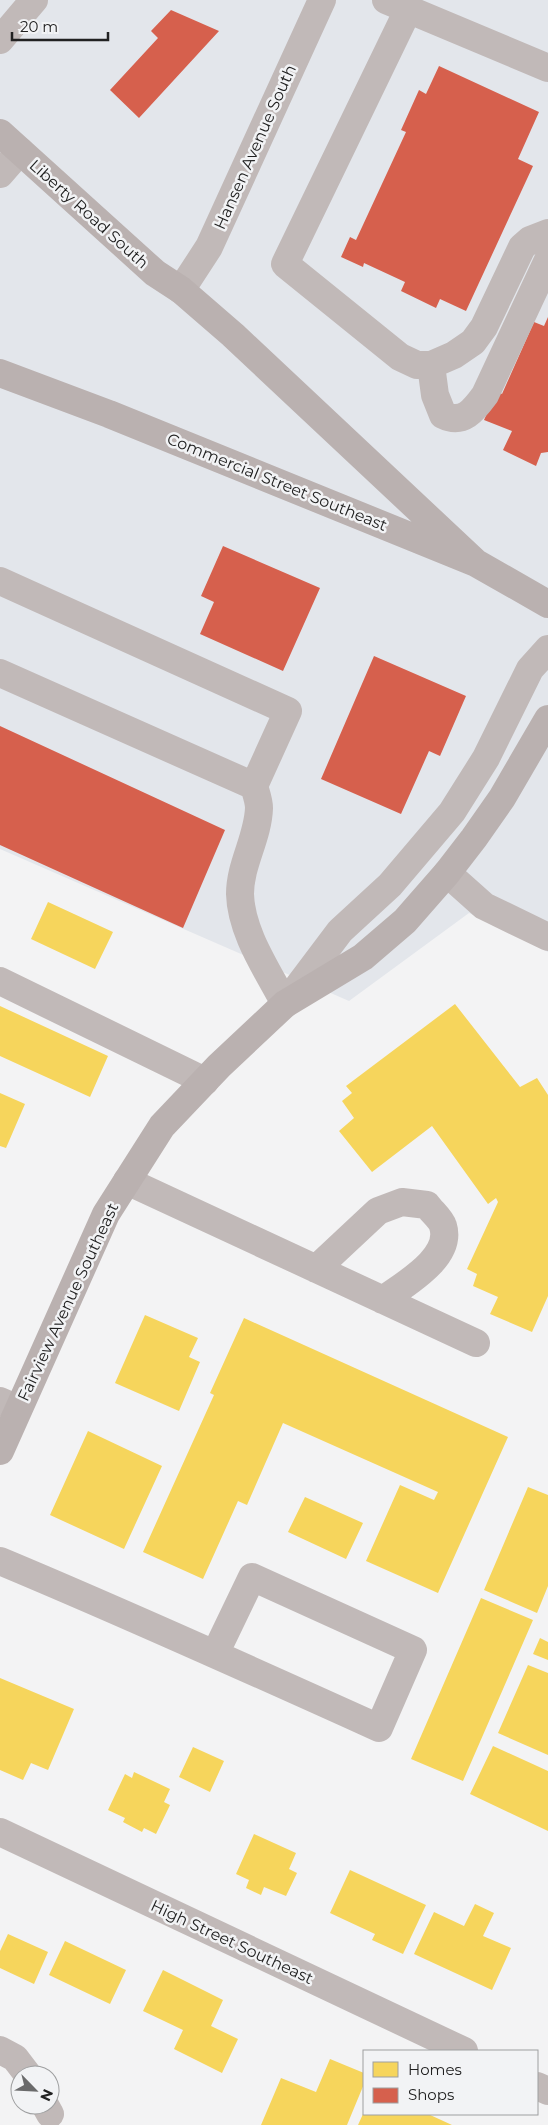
<svg xmlns="http://www.w3.org/2000/svg" width="548" height="2125" viewBox="0 0 548 2125" font-family="Montserrat,sans-serif">
  <style>
    .built { fill: #e3e6eb }
    .homes { fill: #f6d55c }
    .shops { fill: #d6604d }
    .lines { fill: none; stroke-linecap: round; stroke-linejoin: round }
    .minor { stroke: #c1b9b8; stroke-width: 28 }
    .major { stroke: #bab1b0; stroke-width: 28 }
    .labels { text-anchor: middle; dominant-baseline: central; stroke-width: 5; stroke-linejoin: round; paint-order: stroke }
    .street-label { font-size: 16px; fill: #212121; stroke: #f2f3f5 }
  </style>
  <rect width="100%" height="100%" fill="#f3f3f4"/>
  <path class="built" d="M 0,0 L 548,0 L 548,952 L 469,913 L 349,1001 L 0,849 Z"/>
  <path class="homes" d="M 48,902 L 113,932 L 95,969 L 31,939 Z
    M 455,1004 L 520,1087 L 537,1078 L 548,1095 L 548,1296 L 532,1332 L 490,1314 L 498,1297 L 473,1286 L 477,1274 L 467,1269 L 498,1202 L 496,1198 L 488,1204 L 432,1126 L 372,1172 L 339,1131 L 354,1118 L 342,1101 L 352,1093 L 346,1086 Z
    M 0,1006 L 108,1056 L 90,1097 L 0,1056 Z
    M 0,1093 L 25,1104 L 6,1148 L 0,1146 Z
    M 145,1315 L 198,1338 L 189,1357 L 200,1362 L 179,1411 L 115,1383 Z
    M 244,1318 L 508,1437 L 438,1593 L 366,1561 L 400,1485 L 434,1500 L 438,1492 L 283,1423 L 247,1505 L 238,1501 L 203,1579 L 143,1552 L 214,1395 L 210,1393 Z
    M 88,1431 L 162,1466 L 124,1549 L 50,1515 Z
    M 528,1487 L 548,1495 L 548,1586 L 537,1613 L 484,1590 Z
    M 305,1497 L 363,1523 L 346,1559 L 288,1532 Z
    M 481,1598 L 533,1620 L 463,1781 L 411,1759 Z
    M 540,1638 L 548,1642 L 548,1660 L 533,1654 Z
    M 528,1665 L 548,1673 L 548,1755 L 498,1733 Z
    M 0,1678 L 74,1709 L 48,1770 L 31,1763 L 23,1780 L 0,1770 Z
    M 493,1746 L 548,1771 L 548,1831 L 470,1794 Z
    M 193,1747 L 224,1761 L 210,1792 L 179,1777 Z
    M 134,1772 L 170,1789 L 164,1802 L 170,1805 L 156,1834 L 144,1828 L 142,1832 L 123,1822 L 125,1818 L 108,1810 L 125,1774 L 132,1778 Z
    M 254,1834 L 296,1853 L 289,1869 L 297,1873 L 286,1896 L 264,1887 L 261,1895 L 246,1888 L 249,1880 L 236,1874 Z
    M 350,1870 L 426,1905 L 403,1954 L 372,1940 L 375,1934 L 330,1913 Z
    M 475,1904 L 494,1913 L 483,1936 L 511,1948 L 492,1990 L 414,1954 L 434,1912 L 464,1926 Z
    M 8,1934 L 48,1952 L 34,1984 L 0,1968 L 0,1951 Z
    M 65,1941 L 126,1970 L 110,2004 L 49,1975 Z
    M 163,1970 L 223,2000 L 211,2026 L 238,2039 L 222,2073 L 174,2049 L 183,2030 L 143,2011 Z
    M 330,2059 L 364,2073 L 364,2084 L 347,2125 L 261,2125 L 281,2078 L 316,2092 Z
    M 363,2114 L 428,2114 L 452,2125 L 358,2125 Z"/>
  <path class="shops" d="M 171,10 L 219,31 L 139,118 L 110,90 L 158,38 L 151,31 Z
    M 439,66 L 539,112 L 518,159 L 533,166 L 466,311 L 440,299 L 436,308 L 401,291 L 405,282 L 364,263 L 363,267 L 341,257 L 350,237 L 356,240 L 406,132 L 401,130 L 419,90 L 426,94 Z
    M 548,317 L 548,452 L 541,453 L 536,466 L 503,450 L 512,431 L 484,420 L 497,391 L 502,394 L 534,322 L 544,326 Z
    M 223,546 L 320,588 L 283,671 L 200,634 L 214,602 L 201,596 Z
    M 374,656 L 466,696 L 440,756 L 429,751 L 401,814 L 321,779 Z
    M 0,726 L 225,830 L 183,928 L 0,845 Z"/>
  <g class="lines">
    <path class="minor" d="M 386,0 L 548,68
      M 408,10 L 285,264 L 400,357 L 417,365 L 431,365 L 454,355 L 473,342 L 484,327 L 522,247 L 530,240 L 548,233
      M 0,40 L 34,0
      M 0,174 L 20,151
      M 181,290 L 209,247 L 322,0
      M 431,365 L 435,395 L 443,415 C 463,425 474,410 485,395 L 548,260
      M 0,581 L 288,711 L 254,786 C 256,793 259,801 259,808 C 258,838 240,864 240,894 C 241,933 268,971 285,1004 L 340,931 L 390,885 L 452,812 L 486,758 L 530,669 L 548,649
      M 0,673 L 254,786
      M 447,873 L 484,906 L 548,937
      M 0,981 L 205,1081
      M 127,1181 L 476,1343
      M 316,1269 L 378,1211 L 402,1202 L 427,1205 C 431,1211 441,1219 443,1226 C 453,1258 403,1285 383,1300
      M 0,1401 L 18,1409
      M 0,1561 C 127,1614 253,1671 379,1728 L 413,1650 L 252,1577 L 215,1654
      M 0,1832 L 464,2051
      M 0,2050 L 15,2058 L 28,2075
      M 537,2086 L 548,2091
      M 45,2105 L 50,2114"/>
    <path class="major" d="M 0,133 L 155,273 L 181,290 L 233,335 L 476,563
      M 0,373 L 109,414 L 476,563 L 548,604
      M 0,1451 L 106,1214 L 162,1126 L 219,1066 L 285,1004 L 363,957 L 405,921 L 447,873 L 474,838 L 502,798 L 548,719"/>
  </g>
  <g class="labels">
    <g class="street-label">
      <text transform="translate(255 147) rotate(-66)">Hansen Avenue South</text>
      <text transform="translate(89 214) rotate(42)">Liberty Road South</text>
      <text transform="translate(277 482) rotate(22)">Commercial Street Southeast</text>
      <text transform="translate(68 1302) rotate(-65)">Fairview Avenue Southeast</text>
      <text transform="translate(232 1942) rotate(25)">High Street Southeast</text>
    </g>
  </g>
  <rect x="363" y="2050" width="175" height="65" fill="#f2f3f5" stroke="#9e9fa0"/>
  <rect x="373" y="2062" width="25" height="15" fill="#f6d55c" stroke="#9e9fa0"/>
  <text x="408" y="2075" font-size="15" fill="#212121">Homes</text>
  <rect x="373" y="2088" width="25" height="15" fill="#d6604d" stroke="#9e9fa0"/>
  <text x="408" y="2100" font-size="15" fill="#212121">Shops</text>
  <g transform="translate(35 2090) rotate(114)"><circle r="24" fill="#f2f3f5" stroke="#9e9fa0"/>
  <path d="M0-4L9 19L0 12L-9 19Z" fill="#6a6a6b"/>
  <text y="-8" font-size="14" font-weight="bold" text-anchor="middle" fill="#212121">N</text>
  </g>
  <path d="M12 32v8h96v-8" fill="none" stroke="#212121" stroke-width="2.5"/>
  <text x="20" y="32" font-size="15" fill="#212121" stroke="#f2f3f5" stroke-width="4" paint-order="stroke">20 m</text>
</svg>
